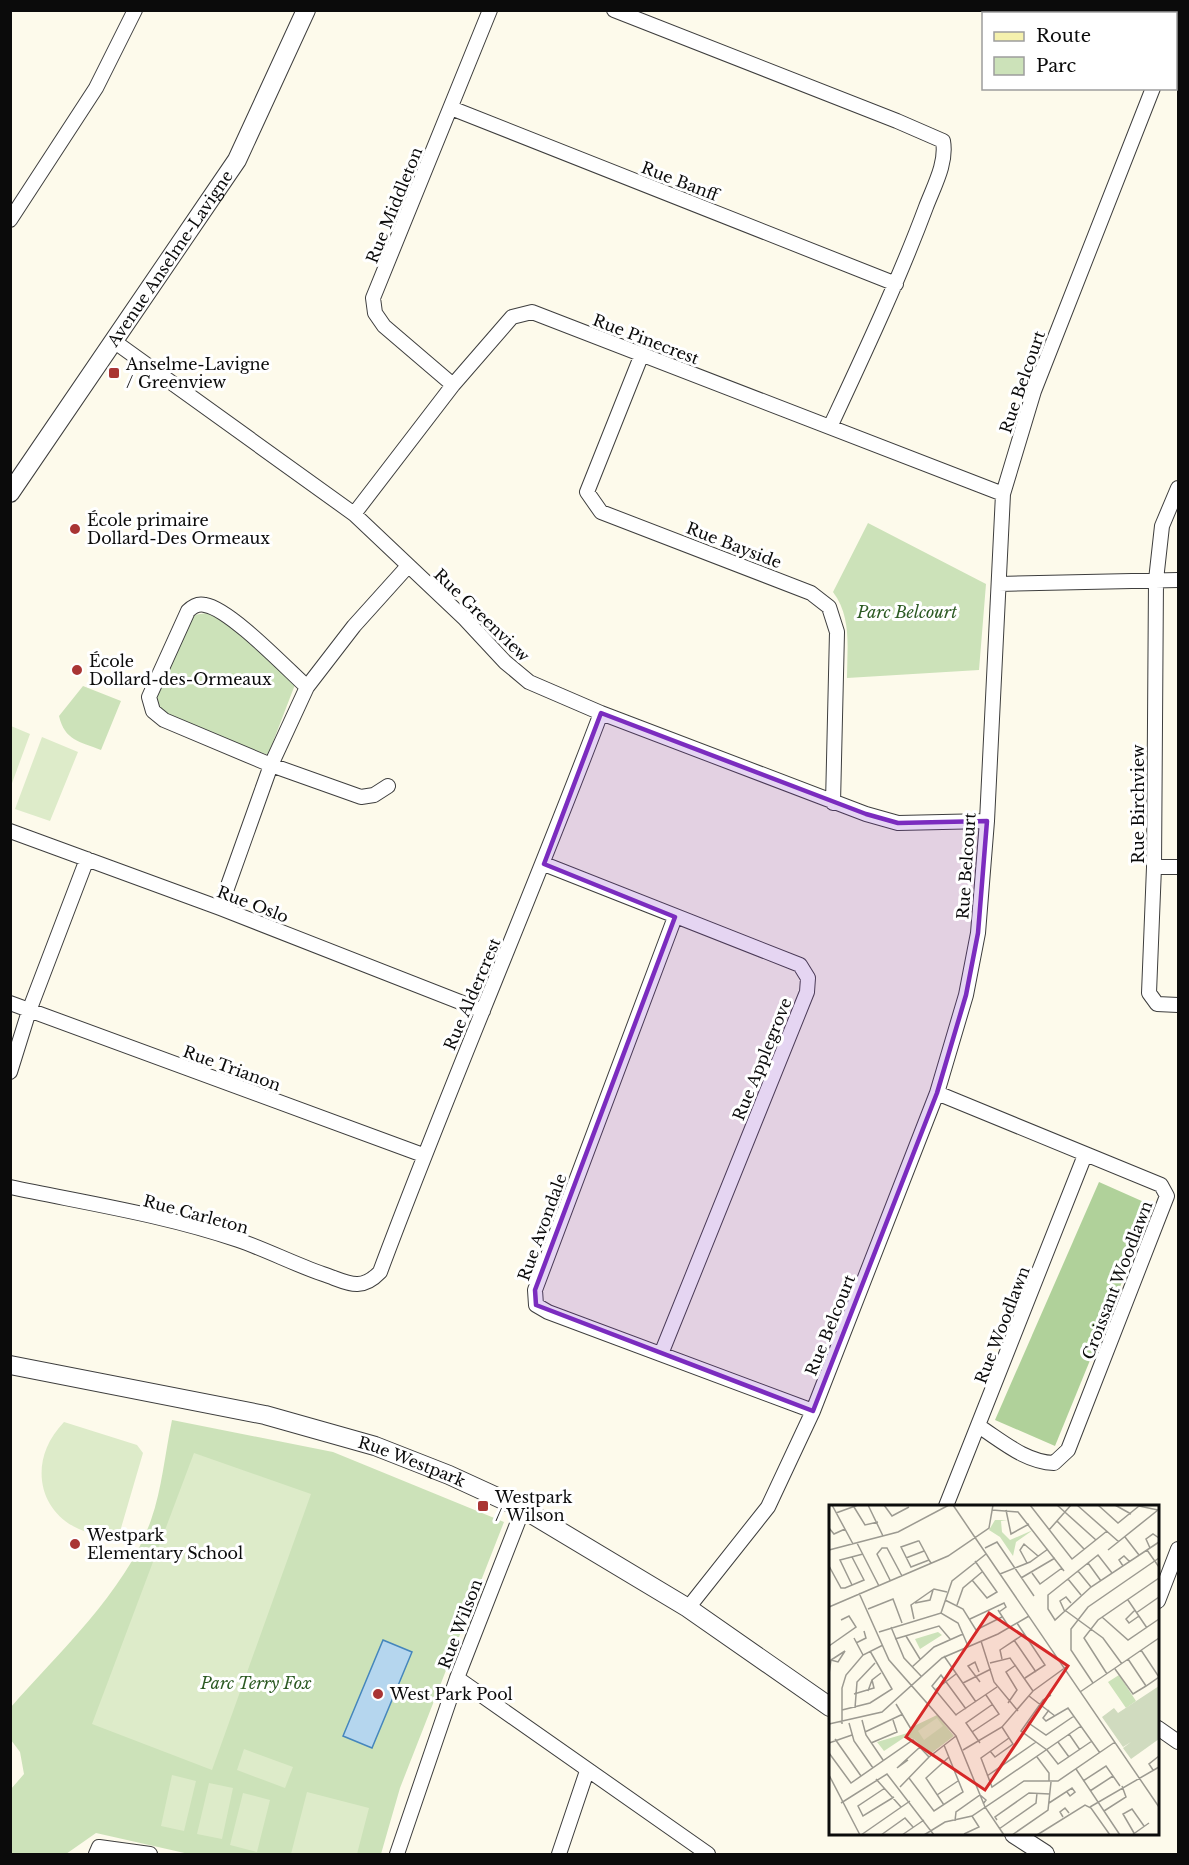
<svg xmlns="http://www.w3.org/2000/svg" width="1189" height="1865" viewBox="0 0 1189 1865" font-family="'Libre Baskerville',serif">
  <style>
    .green { fill: #cce2b9 }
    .forest { fill: #b0d19a }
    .pitch { fill: #ddebc9 }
    .water { fill: #b5d6ee; stroke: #4586bc; stroke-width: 1.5 }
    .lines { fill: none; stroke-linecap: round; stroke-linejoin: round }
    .minor-casing { stroke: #3e3e3e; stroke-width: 16 }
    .tertiary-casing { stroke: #3e3e3e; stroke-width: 20 }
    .secondary-casing { stroke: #2d2d2d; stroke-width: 22 }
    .minor { stroke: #fff; stroke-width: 14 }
    .tertiary { stroke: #fff; stroke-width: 18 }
    .secondary { stroke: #f5f1ad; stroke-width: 20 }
    .marked { fill: #7b2cbf; fill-opacity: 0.2; stroke: #7b2cbf; stroke-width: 4.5; stroke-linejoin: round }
    .poi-dot { fill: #a93534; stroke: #fff; stroke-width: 2 }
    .labels { text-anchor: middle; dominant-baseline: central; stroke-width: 6; stroke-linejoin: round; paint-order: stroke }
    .street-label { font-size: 16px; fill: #0b0b0b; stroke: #fff }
    .poi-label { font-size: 16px; fill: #0b0b0b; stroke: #fff; text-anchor: start }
    .park-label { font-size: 16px; font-style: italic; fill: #2c5a23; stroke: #fff }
    .inset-road { fill: none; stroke: #9c9a91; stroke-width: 1.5 }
    .view { fill: #d62828; fill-opacity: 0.15; stroke: #d62828; stroke-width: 3 }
    .inset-edge { fill: none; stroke: #0b0b0b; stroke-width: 3 }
  </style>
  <rect width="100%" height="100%" fill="#fdfaeb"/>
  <path class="green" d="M 868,523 L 986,584 L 979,670 L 847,678 C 847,648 852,617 833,592 Z
    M 207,613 L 223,621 L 296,682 L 268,755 L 169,717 L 159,708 L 156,697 L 194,615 Z
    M 83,686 L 121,701 L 101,750 C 79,741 65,741 59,716 Z
    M 172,1420 L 333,1452 L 504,1522 L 400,1788 L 381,1854 L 189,1854 L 96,1833 L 66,1854 L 11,1854 L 11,1789 L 24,1774 L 20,1752 L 11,1740 L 11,1707 C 59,1652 127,1590 151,1520 C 162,1489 165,1453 172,1420 Z"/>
  <path class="forest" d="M 1099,1182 L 1153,1206 L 1055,1446 L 995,1420 Z"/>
  <path class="pitch" d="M 11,726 L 30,734 L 11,786 L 10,726 Z
    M 42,737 L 78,752 L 50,821 L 15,809 Z
    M 64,1422 L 137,1445 L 143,1453 L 119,1535 C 50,1541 16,1472 64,1422 Z
    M 194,1453 L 311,1494 L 212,1770 L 92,1724 Z
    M 244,1749 L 293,1767 L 285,1788 L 237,1770 Z
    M 172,1775 L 196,1781 L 184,1831 L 161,1826 Z
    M 209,1783 L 233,1788 L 222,1839 L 197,1834 Z
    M 307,1792 L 369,1808 L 357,1854 L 291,1854 Z
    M 243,1793 L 270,1800 L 257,1852 L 230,1845 Z"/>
  <path class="water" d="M 383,1640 L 412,1652 L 372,1748 L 343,1736 Z"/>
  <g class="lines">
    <g class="minor-casing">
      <path id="minor" d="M 614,10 L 897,121 L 943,141 C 947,163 934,186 926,207 C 898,282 864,354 830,427
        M 451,108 L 896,284
        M 10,220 L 96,88 L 135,10
        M 115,342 L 354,514 L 465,619 L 505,662 L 529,682 L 601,713 L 866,814 L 898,823 L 987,821
        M 642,354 L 587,492 L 601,512 L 811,593 L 829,607 L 837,632 L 833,803
        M 453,385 L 384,326 L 375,313 L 373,298 L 490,10
        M 1178,488 L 1162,526 L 1156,580 L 1154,867 L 1149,993 L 1157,1004 L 1178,1005
        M 354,514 L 453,385 L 512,317 L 532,312 L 1003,494
        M 999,584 L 1178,580
        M 307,687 C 286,668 230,609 205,605 C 198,603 193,606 188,611 L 149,697 L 153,711 L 164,720 L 271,765 L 361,797 L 374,795 L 388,786
        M 10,831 L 220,908 L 483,1011
        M 544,864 L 800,965 L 808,978 L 807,992 L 661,1354
        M 1154,867 L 1178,867
        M 220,908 L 271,765 L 307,687 L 354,626 L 408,566
        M 675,917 L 535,1290 L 536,1305 L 548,1312 L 813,1411
        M 10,1003 L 423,1155
        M 10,1072 L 29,1011 L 87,859
        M 937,1093 L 1161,1185 L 1167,1196 L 1068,1450 L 1054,1463 C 1026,1462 1003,1442 980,1427
        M 10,1187 C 86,1203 165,1215 238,1240 C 267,1250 294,1264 323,1274 C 347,1282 360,1293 380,1272 C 450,1084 530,901 601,713
        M 946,1506 L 1085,1155
        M 1158,1601 L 1178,1549
        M 688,1608 L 768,1507 L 813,1411 L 937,1093 L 966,995 L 978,933 L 987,821 L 1003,494 L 1034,391 L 1153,88
        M 457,1678 L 708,1854
        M 1158,1728 L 1178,1742
        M 96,1854 L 99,1847 L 150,1854
        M 397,1854 L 457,1678 L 523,1509
        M 559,1854 L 587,1771"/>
    </g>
    <g class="tertiary-casing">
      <g id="tertiary">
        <path id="s1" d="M 10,493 L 237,160 L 306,10"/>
        <path id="s2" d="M 10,1365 L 265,1415 L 375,1446 L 449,1475 L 523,1509 L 688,1608 L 830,1707"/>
        <path d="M 1014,1834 L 1045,1854"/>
      </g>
    </g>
    <g class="secondary-casing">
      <path id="secondary" d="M 1055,10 L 1062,14
        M 1143,10 L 1150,14
        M 1176,23 L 1178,24
        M 1176,59 L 1178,60"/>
    </g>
    <use href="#minor" class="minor"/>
    <use href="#tertiary" class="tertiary"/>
    <use href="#secondary" class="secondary"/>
  </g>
  <path class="marked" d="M 601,713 L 866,814 L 898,823 L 987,821 L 978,933 L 966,995 L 937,1093 L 813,1411 L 536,1305 L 535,1290 L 675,917 L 544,864 Z"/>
  <g class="poi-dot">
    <rect x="108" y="367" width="12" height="12" rx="3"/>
    <circle cx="75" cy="529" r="6"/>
    <circle cx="77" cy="670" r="6"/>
    <rect x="477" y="1500" width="12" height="12" rx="3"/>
    <circle cx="75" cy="1544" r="6"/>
    <circle cx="378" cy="1694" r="6"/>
  </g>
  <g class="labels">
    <g class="street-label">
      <text transform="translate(680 181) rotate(21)">Rue Banff</text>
      <text transform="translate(394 205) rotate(-68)">Rue Middleton</text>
      <text stroke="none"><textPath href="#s1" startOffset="284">Avenue Anselme-Lavigne</textPath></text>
      <text transform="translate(646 339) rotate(21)">Rue Pinecrest</text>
      <text transform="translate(1022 382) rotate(-71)">Rue Belcourt</text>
      <text transform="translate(734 545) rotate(21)">Rue Bayside</text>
      <text transform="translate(482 615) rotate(44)">Rue Greenview</text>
      <text transform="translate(1138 804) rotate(-90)">Rue Birchview</text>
      <text transform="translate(966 866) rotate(-86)">Rue Belcourt</text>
      <text transform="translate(253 904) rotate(21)">Rue Oslo</text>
      <text transform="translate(472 994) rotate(-67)">Rue Aldercrest</text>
      <text transform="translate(762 1059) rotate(-68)">Rue Applegrove</text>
      <text transform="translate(232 1068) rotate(20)">Rue Trianon</text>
      <text transform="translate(196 1214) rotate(15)">Rue Carleton</text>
      <text transform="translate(542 1227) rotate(-70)">Rue Avondale</text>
      <text transform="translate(1117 1280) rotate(-69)">Croissant Woodlawn</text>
      <text transform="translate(830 1325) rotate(-68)">Rue Belcourt</text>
      <text transform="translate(1002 1325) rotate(-69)">Rue Woodlawn</text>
      <text stroke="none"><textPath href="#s2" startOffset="414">Rue Westpark</textPath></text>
      <text transform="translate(460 1624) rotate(-69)">Rue Wilson</text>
    </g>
    <g class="poi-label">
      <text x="126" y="364">Anselme-Lavigne<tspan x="126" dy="18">/ Greenview</tspan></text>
      <text x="87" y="520">École primaire<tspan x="87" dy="18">Dollard-Des Ormeaux</tspan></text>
      <text x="89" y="661">École<tspan x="89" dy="18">Dollard-des-Ormeaux</tspan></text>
      <text x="495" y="1497">Westpark<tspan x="495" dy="18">/ Wilson</tspan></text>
      <text x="87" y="1535">Westpark<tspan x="87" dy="18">Elementary School</tspan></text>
      <text x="390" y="1694">West Park Pool</text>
    </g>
    <g class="park-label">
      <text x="907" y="612">Parc Belcourt</text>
      <text x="256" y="1683">Parc Terry Fox</text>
    </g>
  </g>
  <g transform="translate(829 1505)">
    <rect width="330" height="330" fill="#fdfaeb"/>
    <path d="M 166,15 L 178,15 L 172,16 L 173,27 L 181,35 L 204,25 L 187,37 L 184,51 L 171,32 L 160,25 ZM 109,127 L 113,130 L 91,144 L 86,134 ZM 290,170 L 307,196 L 297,203 L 279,177 ZM 108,210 L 125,231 L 100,250 L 85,234 L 76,232 L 55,246 L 48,237 L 82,227 L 83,222 Z" fill="#cce2b9"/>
    <path d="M 330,181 L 330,234 L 302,254 L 294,243 L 302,237 L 294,242 L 273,212 L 285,203 L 289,208 Z" fill="#d0dbbf"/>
    <path d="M 108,213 L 114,221 L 95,235 L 89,226 Z" fill="#ddebc9"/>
    <path class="inset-road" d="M 3,0 L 24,39M 39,0 L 54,31M 55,0 L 63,11 L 80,2M 124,0 L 145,31M 201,0 L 243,54 L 278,26M 228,0 L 267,35M 248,0 L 290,37M 269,0 L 289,18 L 310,1 L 329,5M 286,0 L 302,9M 25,2 L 36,20 L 49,17M 163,5 L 189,7 L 235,66M 177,5 L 182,29 L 200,19M 7,8 L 29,0M 228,16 L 255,44M 0,23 L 5,29 L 16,24M 220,25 L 242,0M 145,31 L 330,302M 296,32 L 310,50M 28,38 L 50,81M 156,43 L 168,37 L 205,91M 321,43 L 317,34 L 324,29 L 330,33M 0,45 L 69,27 L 120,0M 279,45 L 329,5M 318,45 L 330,62M 77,53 L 95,46M 100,55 L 82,62 L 72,42 L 89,36 L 90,36 L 97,49 L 100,55 L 102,58M 198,58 L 191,45 L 195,39 L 209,51M 259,58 L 272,76M 0,61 L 12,83 L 16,83 L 35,75 L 23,52M 294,61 L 290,55 L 295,51 L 301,57M 249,66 L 262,82M 203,68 L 211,79 L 233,63M 283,68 L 269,50 L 219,90 L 219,104 L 226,115 L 262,82 L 330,37M 171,69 L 201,57 L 219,44M 192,73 L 226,53M 239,74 L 252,90M 61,75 L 48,49 L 53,43 L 58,43 L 73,71M 143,75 L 158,93 L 168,87 L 146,56M 23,80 L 11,55 L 34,49M 30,88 L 60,155 L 127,231 L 156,302 L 175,330M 116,95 L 134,104 L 147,125 L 173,112M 299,95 L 318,123M 86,98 L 101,95 L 104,85M 128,100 L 134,83 L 153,67M 0,102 L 119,51 L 160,23 L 164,0M 39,104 L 64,94 L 73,118M 169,105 L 180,122M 306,105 L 297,114 L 300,118 L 310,111M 237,106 L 274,133 L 293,159M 236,107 L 231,96 L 237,92 L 242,98M 112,108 L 123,76 L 157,49M 307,108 L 330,92M 273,112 L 299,135 L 330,114M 85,114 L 82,100 L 105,84 L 118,87M 141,114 L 175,98 L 177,102 L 170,107M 188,118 L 216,160 L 196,173M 62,122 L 75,153 L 92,171M 50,127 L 112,108 L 129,118 L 139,141M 77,131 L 91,154M 25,133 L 34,150M 66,134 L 110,121 L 121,134M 185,135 L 207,167M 152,136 L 165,177 L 189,206M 27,138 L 37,133 L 35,126M 0,141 L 27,122 L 20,111 L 12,115M 115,151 L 147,197M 173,154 L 171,145 L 195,129M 299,154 L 317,181M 161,158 L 181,153 L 204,186M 83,162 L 105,142 L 134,129M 286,164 L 304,189 L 317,181 L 330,172 L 312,145M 150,167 L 146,157 L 139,161 L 151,177M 0,169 L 2,155 L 16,146 L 9,157 L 2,155M 278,169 L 255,133 L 269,115 L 330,73M 134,178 L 162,164M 264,178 L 242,145 L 242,124 L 259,102 L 330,53M 106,185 L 127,169M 39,186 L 43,175 L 52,168M 251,187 L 330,133M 25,189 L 45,183 L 43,175M 222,190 L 214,195 L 192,226 L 218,245 L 229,259 L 263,236M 200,191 L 226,211M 179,198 L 188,185 L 177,167 L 187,160M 67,199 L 82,224M 26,203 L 28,177 L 46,158M 137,204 L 112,170 L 103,181 L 127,210 L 128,209 L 168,182M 13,205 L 41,198 L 63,184 L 41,146M 220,205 L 214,213 L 217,216 L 239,203 L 271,248M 33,215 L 37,230 L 54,255M 198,217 L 217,230 L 245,211M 20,218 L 25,236 L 44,263M 0,219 L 53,207 L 113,153 L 169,129 L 200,111M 13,219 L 13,183 L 17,170 L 34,150 L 54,140M 36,227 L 74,209M 143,227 L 170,209 L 157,190M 240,229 L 251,245M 180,233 L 152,253 L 163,282 L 252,221M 6,234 L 32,271M 229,237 L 240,252M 0,238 L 23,230M 42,238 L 68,227 L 64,215M 151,238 L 137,218 L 164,199M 134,245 L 173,222 L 204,186 L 237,162M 161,246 L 166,252 L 184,239 L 173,222M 0,248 L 22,278 L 84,235 L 100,252M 208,252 L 220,268 L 220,276M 79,255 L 68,263 L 91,242M 247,264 L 291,330M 324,265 L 320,259 L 330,251M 0,270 L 31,330M 158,271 L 207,237M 80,273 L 105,306 L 134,287 L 115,240M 47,274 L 72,302M 254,276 L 277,261 L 291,281M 71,282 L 100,252 L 127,231M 56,283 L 29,301 L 34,311 L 65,292M 261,286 L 284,271M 108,290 L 129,276M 12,298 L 58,269 L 105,330M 220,298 L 243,283 L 246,287 L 241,291 L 238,287M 115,300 L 97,273 L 120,252M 261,302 L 330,262M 275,306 L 297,292 L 293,281M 234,312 L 231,307 L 236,303 L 240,308M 168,315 L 166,312 L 200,288 L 221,289M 126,316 L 127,307 L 151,290 L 157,295 L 154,299M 170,324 L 207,298 L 208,288M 305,328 L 294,309 L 303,304 L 315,321M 135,329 L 150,322 L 143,311M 32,330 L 81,296M 52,330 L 76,313 L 84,322M 73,330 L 95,315M 95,330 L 116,317 L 143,311 L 195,276 L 229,276 L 286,237M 183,330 L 219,305 L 222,277M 208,330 L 256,300 L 262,303 L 281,330M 303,330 L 320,318"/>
    <path class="view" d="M 160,108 L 239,161 L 156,285 L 77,232 Z"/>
    <rect width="330" height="330" class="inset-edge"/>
  </g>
  <rect width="1189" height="1865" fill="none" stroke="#0b0b0b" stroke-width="24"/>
  <rect x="982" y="12" width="195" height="78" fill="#ffffff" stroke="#9d9d9d" stroke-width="1.5"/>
  <rect x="994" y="32" width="30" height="9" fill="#f5f1ad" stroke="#9d9d9d" stroke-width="1.5"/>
  <text x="1036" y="42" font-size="18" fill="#0b0b0b">Route</text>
  <rect x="994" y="57" width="30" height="18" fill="#cce2b9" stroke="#9d9d9d" stroke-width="1.5"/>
  <text x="1036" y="72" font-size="18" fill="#0b0b0b">Parc</text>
</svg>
